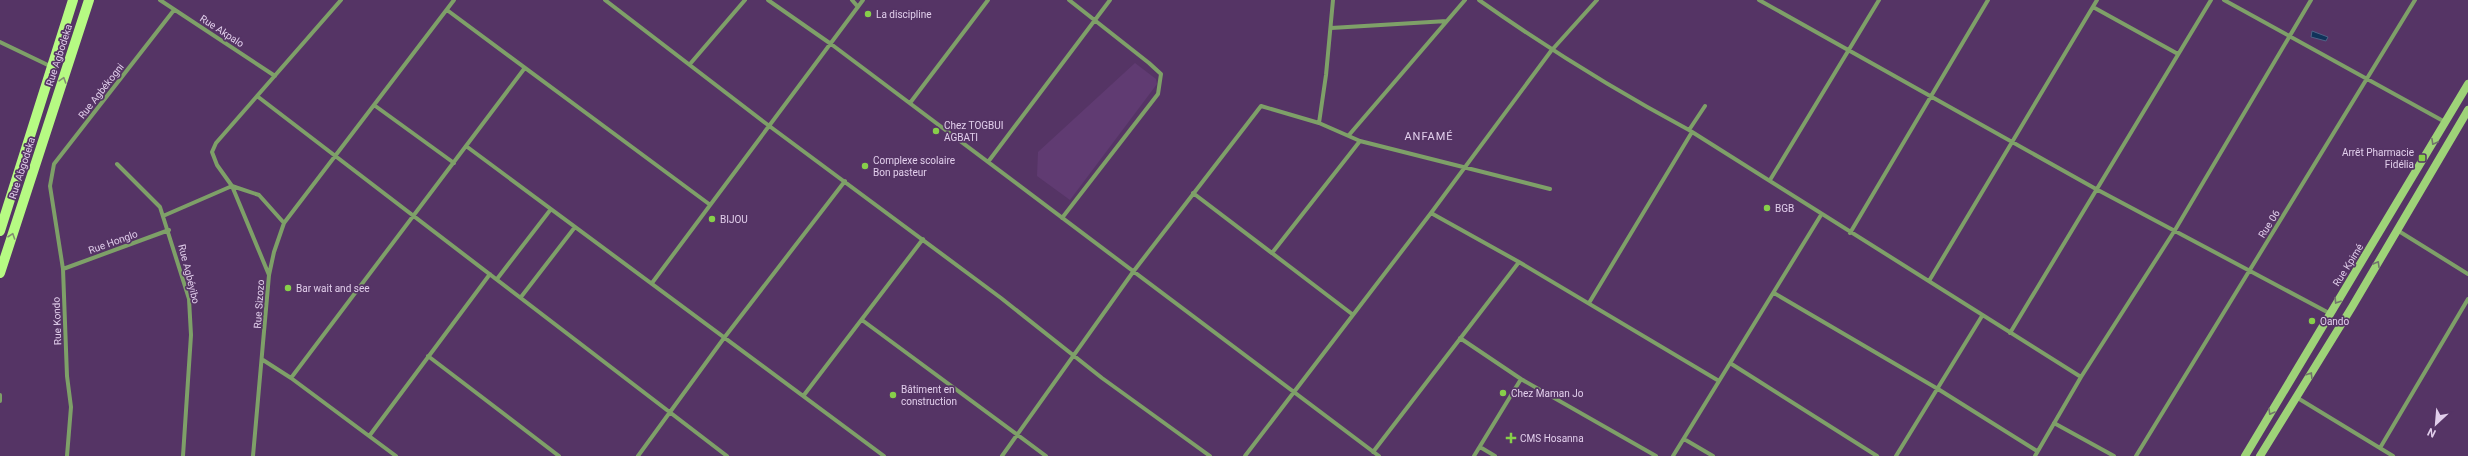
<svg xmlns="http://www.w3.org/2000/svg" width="2468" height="456" viewBox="0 0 2468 456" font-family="Roboto,sans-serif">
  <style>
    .built { fill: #603b72 }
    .water { fill: #10335a; stroke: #4f6286 }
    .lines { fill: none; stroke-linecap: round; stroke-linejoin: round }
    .street { stroke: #7ea068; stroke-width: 4 }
    .secondary { stroke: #9ed378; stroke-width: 8 }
    .primary { stroke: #b6fa83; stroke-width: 10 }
    .oneway { stroke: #818d72 }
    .oneway2 { stroke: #72746d }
    .poi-dot { fill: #87cf4a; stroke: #553465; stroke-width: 1.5 }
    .labels { text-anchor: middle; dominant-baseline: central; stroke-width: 3.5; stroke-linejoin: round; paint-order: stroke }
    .poi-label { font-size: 10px; fill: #e1ceeb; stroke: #553465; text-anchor: start }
    .street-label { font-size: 10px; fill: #e1ceeb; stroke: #553465 }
    .neighbourhood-label { font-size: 11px; letter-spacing: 1px; fill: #e1ceeb; stroke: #553465 }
  </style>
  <rect width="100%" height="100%" fill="#553465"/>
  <path class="built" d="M 1135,63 L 1156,79 L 1157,84 L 1070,200 L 1037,176 L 1038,152 Z"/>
  <path class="water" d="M 2312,31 L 2328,37 L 2326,41 L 2311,37 Z"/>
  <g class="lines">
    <path class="street" d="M 160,0 L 275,76
      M 605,0 L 768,125 L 1001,298 L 1102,378 L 1210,456
      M 768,0 L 831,44 L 1379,456
      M 852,0 L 858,7
      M 1479,0 C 1547,48 1616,91 1689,130 L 2081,377
      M 1759,0 L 2096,189 L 2329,313
      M 2224,0 L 2445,122
      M 2093,7 L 2178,54
      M 447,10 L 709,204
      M 1331,28 L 1447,21
      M 0,42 L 52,67
      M 690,64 L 745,0
      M 257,96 L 727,456
      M 910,103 L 988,0
      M 374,105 L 454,163
      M 1319,123 L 1326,75 L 1333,0
      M 1689,130 L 1705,106
      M 1349,135 L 1465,0
      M 466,146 L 884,456
      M 988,162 L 1110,0
      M 117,164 L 160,207 L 189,299 L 191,335 L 183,456
      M 1770,180 L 1879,0
      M 1193,193 L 1352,314
      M 1431,213 L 1519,262 L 1719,381
      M 163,216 L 232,186 L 259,195 L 284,223
      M 1062,218 L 1158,94 L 1161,74 L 1149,63 L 1069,0
      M 2397,230 L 2468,274
      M 1850,233 L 1988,0
      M 1272,253 L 1360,141
      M 63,269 L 169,230
      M 269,275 L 274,252 L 284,223 L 454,0
      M 497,279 L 551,209
      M 1929,281 L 2097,0
      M 652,283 L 863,0
      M 1774,293 L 1938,389 L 2037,451
      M 521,297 L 575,227
      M 1589,303 L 1692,132
      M 862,320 L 1046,456
      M 2010,333 L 2211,0
      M 1460,338 L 1521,379 L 1656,456
      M 428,356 L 559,456
      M 263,360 L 291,378 L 396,456
      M 1730,363 L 1877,456
      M 291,378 L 524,69
      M 0,395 L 0,401
      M 804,395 L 923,239
      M 2296,397 L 2393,456
      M 2054,423 L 2114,456
      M 370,435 L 490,274
      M 1684,439 L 1713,456
      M 1480,447 L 1495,456
      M 2380,448 L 2468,299
      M 1373,452 L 1519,262
      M 67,456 L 71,407 L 67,376 L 63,269 L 50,186 L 54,164 L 174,10
      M 253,456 L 269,275 L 232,186 L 217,165 L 212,152 L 216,143 L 341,0
      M 638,456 L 724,338 L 845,181
      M 1002,456 L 1133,272 L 1261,106 L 1319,123 L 1360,141 L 1550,189
      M 1245,456 L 1431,213 L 1551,51 L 1597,0
      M 1474,456 L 1521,379
      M 1673,456 L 1821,215
      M 1896,456 L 1982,316
      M 2035,456 L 2081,377 L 2175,230 L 2311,0
      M 2136,456 L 2415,0"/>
    <path class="secondary" d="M 2245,456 L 2468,84
      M 2260,456 L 2352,307 L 2468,110"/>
    <path class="primary" d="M 0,231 L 73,0
      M 0,273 L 89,0"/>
  </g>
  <defs><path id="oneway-chevron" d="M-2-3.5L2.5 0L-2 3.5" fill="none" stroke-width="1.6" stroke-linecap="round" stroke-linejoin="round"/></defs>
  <g class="oneway">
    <use href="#oneway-chevron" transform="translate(63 80) rotate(-72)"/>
    <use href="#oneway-chevron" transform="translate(12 236) rotate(-71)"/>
  </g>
  <g class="oneway2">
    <use href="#oneway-chevron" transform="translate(2434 142) rotate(119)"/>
    <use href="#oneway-chevron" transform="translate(2377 264) rotate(-60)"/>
    <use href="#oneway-chevron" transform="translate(2337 301) rotate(122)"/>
    <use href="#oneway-chevron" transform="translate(2310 375) rotate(-58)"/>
    <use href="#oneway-chevron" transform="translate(2271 412) rotate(120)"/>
  </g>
  <g class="poi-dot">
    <circle cx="868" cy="14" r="4"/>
    <circle cx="936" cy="131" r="4"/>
    <rect x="2418" y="154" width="8" height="8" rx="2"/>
    <circle cx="865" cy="166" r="4"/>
    <circle cx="1767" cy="208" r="4"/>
    <circle cx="712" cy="219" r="4"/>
    <circle cx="288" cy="288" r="4"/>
    <circle cx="2312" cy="321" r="4"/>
    <circle cx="1503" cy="393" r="4"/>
    <circle cx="893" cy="395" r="4"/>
    <path d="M1509 432h4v4h4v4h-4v4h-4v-4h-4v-4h4z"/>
  </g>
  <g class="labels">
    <g class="poi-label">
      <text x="876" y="14">La discipline</text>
      <text x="944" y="125">Chez TOGBUI<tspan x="944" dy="12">AGBATI</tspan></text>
      <text x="2414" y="152" text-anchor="end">Arrêt Pharmacie<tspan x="2414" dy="12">Fidélia</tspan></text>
      <text x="873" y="160">Complexe scolaire<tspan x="873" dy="12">Bon pasteur</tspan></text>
      <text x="1775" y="208">BGB</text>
      <text x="720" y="219">BIJOU</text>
      <text x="296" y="288">Bar wait and see</text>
      <text x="2320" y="321">Oando</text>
      <text x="901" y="389">Bâtiment en<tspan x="901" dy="12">construction</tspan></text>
      <text x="1511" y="393">Chez Maman Jo</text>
      <text x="1520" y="438">CMS Hosanna</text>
    </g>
    <g class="street-label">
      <text transform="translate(222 31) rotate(33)">Rue Akpalo</text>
      <text transform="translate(59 55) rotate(-72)">Rue Agbodeka</text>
      <text transform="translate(101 91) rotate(-52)">Rue Agbékogni</text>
      <text transform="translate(22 168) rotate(-72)">Rue Abgodeka</text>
      <text transform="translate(2269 224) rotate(-58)">Rue 06</text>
      <text transform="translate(113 242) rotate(-20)">Rue Honglo</text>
      <text transform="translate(2348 265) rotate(-58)">Rue Kpimé</text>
      <text transform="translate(189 274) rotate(76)">Rue Agbéyibo</text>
      <text transform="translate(259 304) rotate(-86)">Rue Sizozo</text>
      <text transform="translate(57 321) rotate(-92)">Rue Kondo</text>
    </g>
    <g class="neighbourhood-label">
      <text x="1429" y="136">ANFAMÉ</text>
    </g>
  </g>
  <g transform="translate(2436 424) rotate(206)" stroke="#553465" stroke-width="3" paint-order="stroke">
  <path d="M0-3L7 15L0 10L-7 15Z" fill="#e1ceeb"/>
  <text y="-6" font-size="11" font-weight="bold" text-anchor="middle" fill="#e1ceeb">N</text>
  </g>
</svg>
